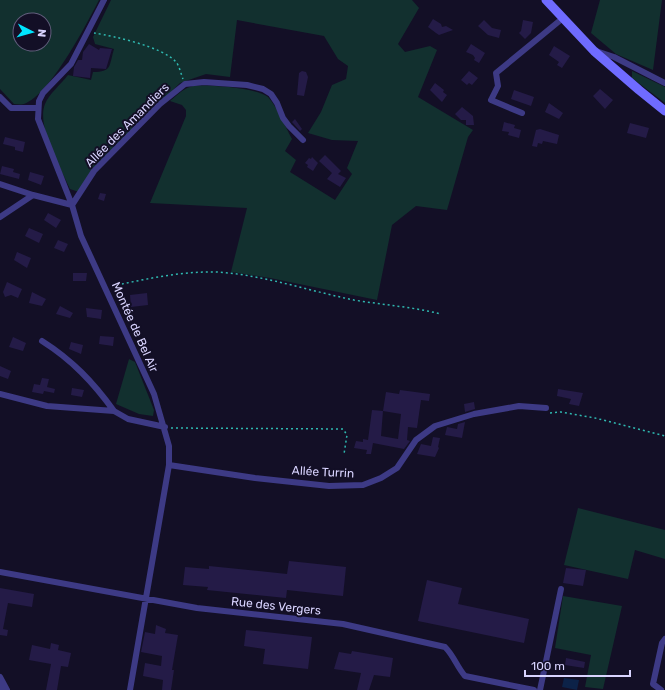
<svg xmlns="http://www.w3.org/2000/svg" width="665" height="690" viewBox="0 0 665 690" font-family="Rubik,sans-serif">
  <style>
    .green { fill: #12302f; fill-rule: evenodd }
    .water { fill: #0c2248 }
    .building { fill: #241b47; fill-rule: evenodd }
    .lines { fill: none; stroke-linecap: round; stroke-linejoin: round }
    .path { stroke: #2fb8b0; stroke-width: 1.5; stroke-dasharray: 2 3; stroke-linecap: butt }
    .minor { stroke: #3d3a85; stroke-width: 6 }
    .secondary { stroke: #6f6bff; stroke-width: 9 }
    .labels { text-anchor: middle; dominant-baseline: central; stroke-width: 4; stroke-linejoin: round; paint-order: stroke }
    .street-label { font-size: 12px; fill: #d9d4ff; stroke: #130f26 }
  </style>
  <rect width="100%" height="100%" fill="#130f26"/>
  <path class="green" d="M 0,0 L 99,0 C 86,25 50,95 24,104 C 21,105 17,104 14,104 L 0,89 ZM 20,20 L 44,20 L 44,44 L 20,44 Z
    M 111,0 L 412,0 L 419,8 L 398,44 L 405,52 L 430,46 L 437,50 L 418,97 L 473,130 L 468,137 L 447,210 L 416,206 L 392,225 L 377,300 L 270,278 L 231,272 L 247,208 L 150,203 L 186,116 L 186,110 L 182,105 L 170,101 C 177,95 184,88 193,86 C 206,84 258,88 268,97 C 278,108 285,126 292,139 L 285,151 L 296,160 L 290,172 L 335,200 L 352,174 L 347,168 L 358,141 L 332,140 L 308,133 L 321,112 L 332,85 L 346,79 L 348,66 L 338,59 L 324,36 L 237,20 L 230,77 L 206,74 L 180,83 L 91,171 L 79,192 L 70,189 C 61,168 36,126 45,104 C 49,94 61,84 68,75 L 91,80 L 93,72 C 112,72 109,66 114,49 L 95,44 L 93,37 Z
    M 600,0 L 662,0 L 653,70 L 616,54 L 591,33 Z
    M 632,71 L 665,87 L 665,103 L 632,78 Z
    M 129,359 L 135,362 L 154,410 L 153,416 L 139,414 L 116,404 Z
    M 578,508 L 665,530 L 665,559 L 635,550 L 628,579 L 564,565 Z
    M 563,596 L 622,606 L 603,689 L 585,687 L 591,655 L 555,648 Z"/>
  <path class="water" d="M 564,678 L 579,680 L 577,690 L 562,687 Z"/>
  <path class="building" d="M 433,19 L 441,24 L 442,27 L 446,26 L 453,30 L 439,35 L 436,33 L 428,27 Z
    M 484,20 L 492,28 L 501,30 L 499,38 L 488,35 L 478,26 Z
    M 523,20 L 533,22 L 531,33 L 525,39 L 519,33 L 521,31 Z
    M 89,44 L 99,50 L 100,48 L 112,49 L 106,69 L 91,68 L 90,78 L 73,76 L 74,67 L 78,60 L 82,60 L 83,52 Z
    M 471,44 L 485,53 L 479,63 L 474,60 L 475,58 L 473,55 L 466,52 Z
    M 554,46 L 570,56 L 562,68 L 557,65 L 559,62 L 549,55 Z
    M 302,71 L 306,72 L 308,77 L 304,96 L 297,95 L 299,73 Z
    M 469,71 L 478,78 L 472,85 L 469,83 L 467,85 L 461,80 Z
    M 435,83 L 444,90 L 443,92 L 447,95 L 442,102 L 430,90 Z
    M 600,89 L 613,100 L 605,109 L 593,96 Z
    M 514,90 L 534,97 L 531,106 L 511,99 Z
    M 549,103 L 563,113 L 559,119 L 545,112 Z
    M 462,107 L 473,116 L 474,125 L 466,125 L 466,120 L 461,120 L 455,114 Z
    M 295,119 L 302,129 L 300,131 L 292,122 Z
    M 504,122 L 515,125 L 514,128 L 521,130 L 519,138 L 508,135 L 509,132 L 502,131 Z
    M 630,123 L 649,128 L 646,138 L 627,133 Z
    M 540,129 L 559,135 L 557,144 L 543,141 L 542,144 L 538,143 L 537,147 L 532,146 L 536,130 Z
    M 5,137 L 25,142 L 23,152 L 15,150 L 15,147 L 3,144 Z
    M 325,155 L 341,171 L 338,174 L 346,178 L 340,187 L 327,179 L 332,173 L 319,161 Z
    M 312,157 L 318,163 L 313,171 L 307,167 L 308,165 L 305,163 L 309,158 L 311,159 Z
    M 2,166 L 14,169 L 13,172 L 20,174 L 19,179 L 0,174 Z
    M 30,172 L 44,176 L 41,185 L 28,180 Z
    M 100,193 L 106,194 L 104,201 L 98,199 Z
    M 48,213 L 61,220 L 56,228 L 44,220 Z
    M 29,228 L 43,234 L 39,243 L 25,236 Z
    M 58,240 L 68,244 L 64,252 L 54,248 Z
    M 17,252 L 31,258 L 27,268 L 14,260 Z
    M 73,273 L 87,273 L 86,281 L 73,281 Z
    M 7,282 L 22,289 L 18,298 L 11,295 L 5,297 L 3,292 Z
    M 32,292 L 46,299 L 42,306 L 29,303 Z
    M 147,293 L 148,305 L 131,307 L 130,295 Z
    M 60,306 L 73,313 L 70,318 L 56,314 Z
    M 86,308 L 102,310 L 101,319 L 87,317 Z
    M 100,336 L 114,337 L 113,346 L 99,344 Z
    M 13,337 L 26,343 L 23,351 L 9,347 Z
    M 71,342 L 83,345 L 81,354 L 69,349 Z
    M 0,366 L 11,371 L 8,379 L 0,376 Z
    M 42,378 L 49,379 L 47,387 L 55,389 L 54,393 L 44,391 L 43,394 L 32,392 L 34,384 L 40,385 Z
    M 72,388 L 84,390 L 82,397 L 71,395 Z
    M 558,389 L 583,393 L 579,406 L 569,404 L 571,399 L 557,396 Z
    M 400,390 L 430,394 L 429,401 L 421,400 L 417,428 L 408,427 L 407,440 L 410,441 L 404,449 L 373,443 L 371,454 L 366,454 L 367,450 L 354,448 L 356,441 L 363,442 L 363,439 L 368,440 L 372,410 L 383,411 L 386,392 L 399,394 ZM 383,411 L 401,414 L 398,439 L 381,436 Z
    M 474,402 L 475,409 L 465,412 L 464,404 Z
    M 465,422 L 462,438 L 445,435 L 447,427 L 457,429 L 458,424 Z
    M 433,437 L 440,438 L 438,447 L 439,448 L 435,457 L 417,454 L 421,444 L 431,446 Z
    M 289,561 L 346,567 L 343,596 L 287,590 L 286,598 L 207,590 L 208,587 L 183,585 L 185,567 L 209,569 L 209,566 L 287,574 Z
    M 566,568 L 586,570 L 583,586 L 563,583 Z
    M 427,580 L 462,588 L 458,604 L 529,619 L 524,643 L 418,621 Z
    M 0,588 L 34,594 L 32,607 L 8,603 L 3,629 L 8,630 L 7,636 L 0,635 Z
    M 156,625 L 166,629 L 165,633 L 178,635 L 172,670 L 174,670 L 171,690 L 162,690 L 163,680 L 143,676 L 145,663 L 161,666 L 162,656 L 141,652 L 145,632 L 155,634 Z
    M 246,630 L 312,637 L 308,669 L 263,664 L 265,649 L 244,646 Z
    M 51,643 L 59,645 L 58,650 L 71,653 L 68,667 L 61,666 L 57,690 L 46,690 L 51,664 L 29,660 L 32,645 L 50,649 Z
    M 352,651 L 393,658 L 390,677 L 374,675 L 369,690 L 357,690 L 361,673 L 334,669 L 339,652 L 351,654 Z
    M 566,658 L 585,662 L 584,668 L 565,665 Z"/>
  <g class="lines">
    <path class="path" d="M 94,33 C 114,36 163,47 176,62 C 179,65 181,74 183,79
      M 112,286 C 147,279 181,271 217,272 C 264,275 309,291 354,300 C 384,305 413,307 441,314
      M 550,413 L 561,412 L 595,418 L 665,436
      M 171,428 L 343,429 L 347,435 L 344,454"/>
    <path class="minor" d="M 104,0 L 71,64 L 43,93 L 39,101 L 38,119 L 72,205 L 81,236 L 154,394 L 169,446 L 169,465 L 130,690
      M 596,51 L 614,57 L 665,83
      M 0,97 L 11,108 L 37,108
      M 522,113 L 491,100 L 498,86 L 496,73 L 563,18
      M 0,184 L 33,195
      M 0,217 L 33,195 L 72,205 L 94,171 L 160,104 L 185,84 L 204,82 L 247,85 L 263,89 L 271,94 L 277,103 L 283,118 L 289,126 L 303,140
      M 42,341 C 72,360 93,382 114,411
      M 0,394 L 47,406 L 114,411 L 128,419 L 165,427
      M 169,465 L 255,478 L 329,486 L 363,485 L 381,478 L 397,468 L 416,440 L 435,426 L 474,414 L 519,406 L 546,408
      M 0,572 L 197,608 L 343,624 L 445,647 C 454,656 457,667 465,676 L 534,690
      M 0,677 L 7,690
      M 0,685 L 1,690
      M 540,690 L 561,589
      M 661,690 L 653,684 L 662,643 L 665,639"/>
    <path class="secondary" d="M 546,0 L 594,51 L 639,90 L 665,111"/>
  </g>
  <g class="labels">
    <g class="street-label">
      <text transform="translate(127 125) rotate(-45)">Allée des Amandiers</text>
      <text transform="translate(135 327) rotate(66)">Montée de Bel Air</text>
      <text transform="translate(323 472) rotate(3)">Allée Turrin</text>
      <text transform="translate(276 606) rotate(6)">Rue des Vergers</text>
    </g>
  </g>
  <g transform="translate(32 32) rotate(96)"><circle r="19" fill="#130f26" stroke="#625e7d"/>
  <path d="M0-3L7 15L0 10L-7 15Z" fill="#00e5ff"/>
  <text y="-6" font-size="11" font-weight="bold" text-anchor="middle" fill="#d9d4ff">N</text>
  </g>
  <path d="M525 670v6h105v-6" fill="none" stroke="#d9d4ff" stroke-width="2"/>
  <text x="531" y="670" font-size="12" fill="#d9d4ff" stroke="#130f26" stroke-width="3" paint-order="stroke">100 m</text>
</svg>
